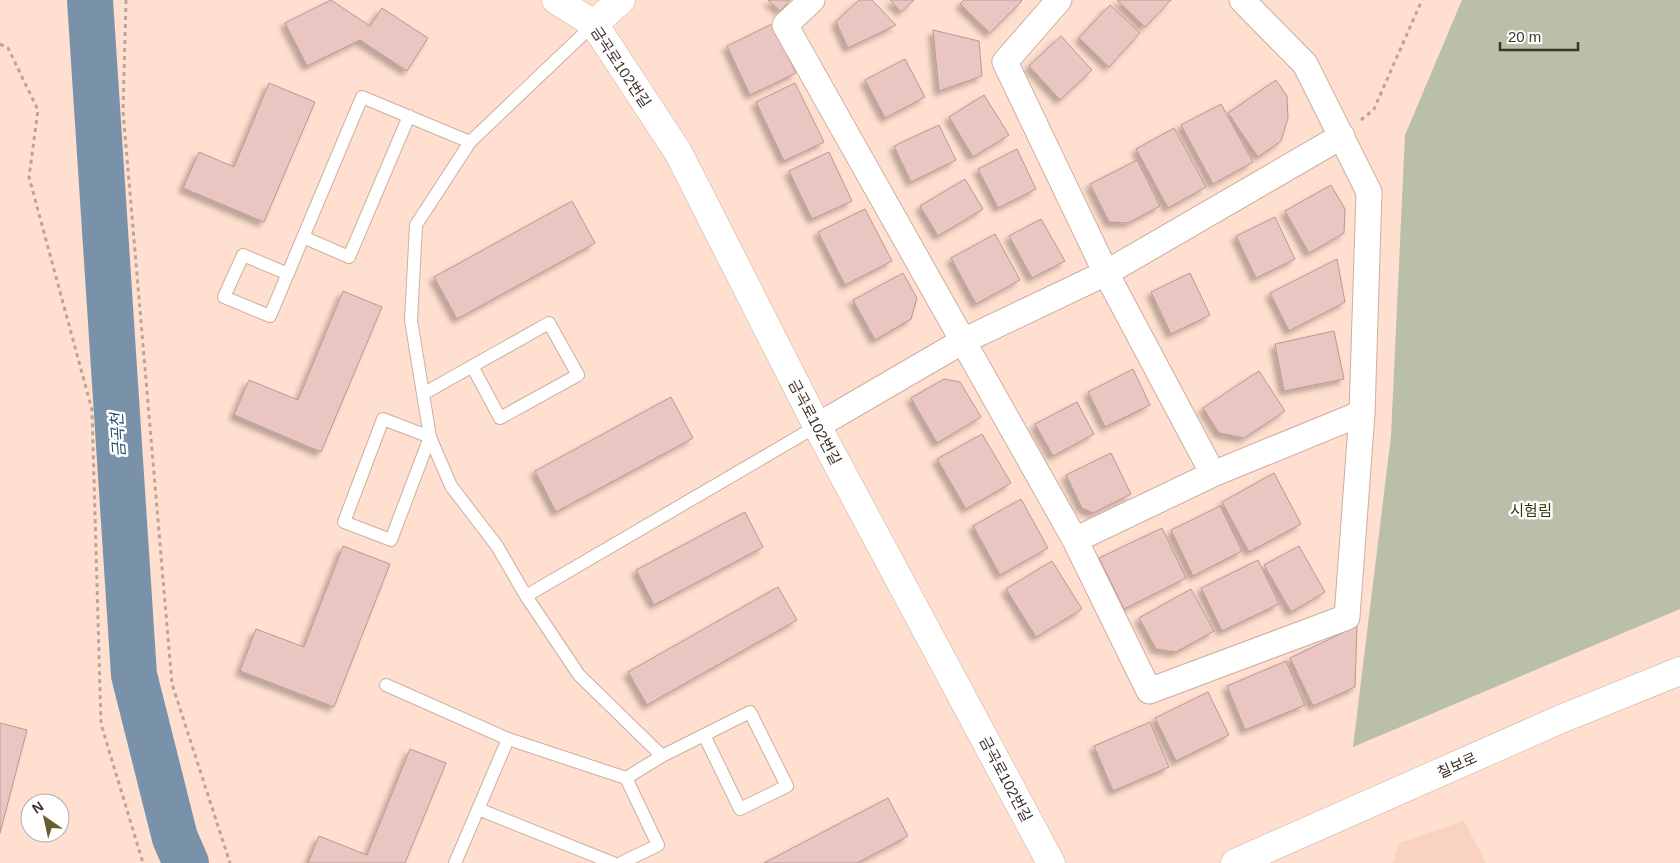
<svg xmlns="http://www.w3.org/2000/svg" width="1680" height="863" viewBox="0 0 1680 863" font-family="Arial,'Noto Sans KR',sans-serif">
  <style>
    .built { fill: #f9d3bf }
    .green { fill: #b9bfa8 }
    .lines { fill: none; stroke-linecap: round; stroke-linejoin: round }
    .river { stroke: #7992aa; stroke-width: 46 }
    .building { fill: #e9c6c1; stroke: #b99893; filter: url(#shadow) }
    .service-casing { stroke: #ccaf9f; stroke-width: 14 }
    .minor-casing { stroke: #ccaf9f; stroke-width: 27 }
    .tertiary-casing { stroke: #ccaf9f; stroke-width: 29 }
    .secondary-casing { stroke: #ccaf9f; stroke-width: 29 }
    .path { stroke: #bda498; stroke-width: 3; stroke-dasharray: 4 4; stroke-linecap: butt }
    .service { stroke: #fff; stroke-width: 12 }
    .minor { stroke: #fff; stroke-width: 25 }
    .tertiary { stroke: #fff; stroke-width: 28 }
    .secondary { stroke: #fff; stroke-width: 28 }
    .labels { text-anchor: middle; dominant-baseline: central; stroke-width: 5; stroke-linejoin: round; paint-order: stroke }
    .street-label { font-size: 15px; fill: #3e322c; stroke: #fff }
    .park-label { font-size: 15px; fill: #303a02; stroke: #fff }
    .water-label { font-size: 16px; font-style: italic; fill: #264e72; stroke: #fff }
  </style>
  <defs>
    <filter id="shadow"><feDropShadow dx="-4.5" dy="4.5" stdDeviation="2.5" flood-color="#0004"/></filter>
  </defs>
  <rect width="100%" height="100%" fill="#ffdfcf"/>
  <path class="built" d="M 1464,821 L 1486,863 L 1393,863 L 1399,843 Z"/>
  <path class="green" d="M 1462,0 L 1680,0 L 1680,609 L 1353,747 L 1391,436 L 1405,135 Z"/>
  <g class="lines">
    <path class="river" d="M 90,0 L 134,675 L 175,838 L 186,863"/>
  </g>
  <path class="building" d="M 331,0 L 370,26 L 382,8 L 428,38 L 407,71 L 360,40 L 307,66 L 285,23 Z
    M 768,0 L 790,0 L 780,11 Z
    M 859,0 L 872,0 L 896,25 L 848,48 L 836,22 Z
    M 890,0 L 914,0 L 901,12 Z
    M 964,0 L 1021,0 L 1022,1 L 990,33 L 960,4 Z
    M 1117,0 L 1171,0 L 1145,27 Z
    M 1110,5 L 1140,33 L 1109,67 L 1079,38 Z
    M 772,24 L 796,73 L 750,95 L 727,46 Z
    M 933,30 L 979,41 L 982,76 L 939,91 Z
    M 1061,36 L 1092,70 L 1060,100 L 1029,66 Z
    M 905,59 L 925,97 L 885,118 L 865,80 Z
    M 1276,80 L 1287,96 L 1288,118 L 1281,141 L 1258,157 L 1228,113 Z
    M 269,83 L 315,102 L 264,222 L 183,188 L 199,152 L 234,167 Z
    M 795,83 L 824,142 L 784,161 L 756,102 Z
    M 984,95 L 1009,135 L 973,157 L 949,117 Z
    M 1221,104 L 1253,162 L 1213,184 L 1181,125 Z
    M 939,125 L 956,160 L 911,182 L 894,146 Z
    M 1174,128 L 1206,187 L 1168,208 L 1136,149 Z
    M 1017,149 L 1036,189 L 998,208 L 978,169 Z
    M 829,152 L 852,201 L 812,219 L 789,171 Z
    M 1137,160 L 1160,206 L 1128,223 L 1109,222 L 1090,184 Z
    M 965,179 L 983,209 L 938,236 L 920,206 Z
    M 1331,185 L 1345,209 L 1344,233 L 1309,253 L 1285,211 Z
    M 572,201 L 595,243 L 457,319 L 434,277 Z
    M 865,209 L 892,261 L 845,285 L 818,232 Z
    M 1275,217 L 1295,259 L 1256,278 L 1236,236 Z
    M 1041,219 L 1065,261 L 1032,278 L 1009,236 Z
    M 995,234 L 1020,280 L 976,304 L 951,258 Z
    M 1337,259 L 1345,302 L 1289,331 L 1270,293 Z
    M 903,273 L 917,298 L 911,319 L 875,340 L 853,300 Z
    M 1190,273 L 1210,315 L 1171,334 L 1151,292 Z
    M 343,291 L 382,307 L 321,452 L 234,415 L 249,380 L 298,400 Z
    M 1334,331 L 1344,379 L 1284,391 L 1275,344 Z
    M 1133,369 L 1150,405 L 1105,427 L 1088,392 Z
    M 1259,371 L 1285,411 L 1244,438 L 1219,433 L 1203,408 Z
    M 944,379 L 960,382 L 981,417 L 937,443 L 911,398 Z
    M 671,397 L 693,438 L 556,512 L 535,471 Z
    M 1077,402 L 1094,434 L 1053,456 L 1035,424 Z
    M 982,434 L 1011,483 L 966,509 L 937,459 Z
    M 1111,453 L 1131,494 L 1093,513 L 1082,508 L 1066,475 Z
    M 1274,473 L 1301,524 L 1249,552 L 1222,502 Z
    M 1021,499 L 1048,548 L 1000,575 L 973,526 Z
    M 1220,506 L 1242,551 L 1193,576 L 1171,530 Z
    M 745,512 L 763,547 L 654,605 L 636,570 Z
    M 1162,528 L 1186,578 L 1124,609 L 1099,558 Z
    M 343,546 L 390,564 L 334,707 L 240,671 L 256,629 L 304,647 Z
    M 1299,546 L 1325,592 L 1291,612 L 1264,565 Z
    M 1258,560 L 1279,604 L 1222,631 L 1201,588 Z
    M 1052,561 L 1082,609 L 1036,637 L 1006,589 Z
    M 778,587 L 797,620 L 647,705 L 628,672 Z
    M 1191,589 L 1214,631 L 1176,652 L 1156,649 L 1139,618 Z
    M 1357,626 L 1355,687 L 1313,706 L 1290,658 Z
    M 1286,661 L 1305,705 L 1245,730 L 1227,686 Z
    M 1208,692 L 1229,735 L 1176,761 L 1155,718 Z
    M 1150,722 L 1169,767 L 1113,791 L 1094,746 Z
    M 0,723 L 27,730 L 0,833 Z
    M 410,749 L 446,763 L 405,863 L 308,863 L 319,836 L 367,855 Z
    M 888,798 L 908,836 L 857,863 L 764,863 Z"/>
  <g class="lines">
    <g class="service-casing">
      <path id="service" d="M 594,24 L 470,142 L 416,225 L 411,320 L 430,437 L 451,486 L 497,546 L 526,596 L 579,675 L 662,756
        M 303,237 L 349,257 L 409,116
        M 288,274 L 243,255 L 224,297 L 270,316 C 301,243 331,170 362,97 L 470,142
        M 423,394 L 549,323 L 578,375 L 500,418 L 472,366
        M 383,419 L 430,437 L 391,540 L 344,522 Z
        M 526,596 L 817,426
        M 386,685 L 508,739 L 626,778 L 662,756 L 750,712 L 787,786 L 740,809 L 704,735
        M 478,809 L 613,863
        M 455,863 L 508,739
        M 621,863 L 658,845 L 626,778"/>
    </g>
    <g class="minor-casing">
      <path id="minor" d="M 812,0 L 785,25 L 1075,540 L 1149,691 L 1347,617 L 1362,413 L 1369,192 L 1305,64 L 1242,0
        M 1059,0 L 1005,62 L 1106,273 L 1342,136
        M 817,426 L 963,341 L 1106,273 L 1213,474
        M 1075,540 L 1213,474 L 1362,413"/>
    </g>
    <g class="tertiary-casing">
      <path id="tertiary" d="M 556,0 L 594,24 L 678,152 L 817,426 L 1051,863
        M 594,24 L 621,0"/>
    </g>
    <g class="secondary-casing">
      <path id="secondary" d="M 1235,863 L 1561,719 L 1680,671"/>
    </g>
    <path class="path" d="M 126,0 L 123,111 L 172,684 L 230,863
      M 0,44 L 8,48 L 38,110 L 29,177 L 92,410 L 101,724 L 143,863
      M 1361,120 L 1374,109 L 1422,0"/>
    <use href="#service" class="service"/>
    <use href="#minor" class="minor"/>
    <use href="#tertiary" class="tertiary"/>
    <use href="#secondary" class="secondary"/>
  </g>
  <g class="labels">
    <g class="street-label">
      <text transform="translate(621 67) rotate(56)">금곡로102번길</text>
      <text transform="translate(815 422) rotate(62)">금곡로102번길</text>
      <text transform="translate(1457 765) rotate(-24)">칠보로</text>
      <text transform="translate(1006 779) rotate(62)">금곡로102번길</text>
    </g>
    <g class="park-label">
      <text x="1531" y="510">시험림</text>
    </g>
    <g class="water-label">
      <text transform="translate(118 435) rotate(-94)">금곡천</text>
    </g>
  </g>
  <g transform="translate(45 818) rotate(326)"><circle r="24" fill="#ffffff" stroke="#b2adab"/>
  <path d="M0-4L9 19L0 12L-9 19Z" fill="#665f2c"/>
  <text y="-8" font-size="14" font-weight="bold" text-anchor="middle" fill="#3e322c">N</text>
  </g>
  <path d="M1500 42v8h78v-8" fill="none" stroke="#3e322c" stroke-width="2.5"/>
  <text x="1508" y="42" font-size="15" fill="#3e322c" stroke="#ffffff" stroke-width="4" paint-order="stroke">20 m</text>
</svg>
